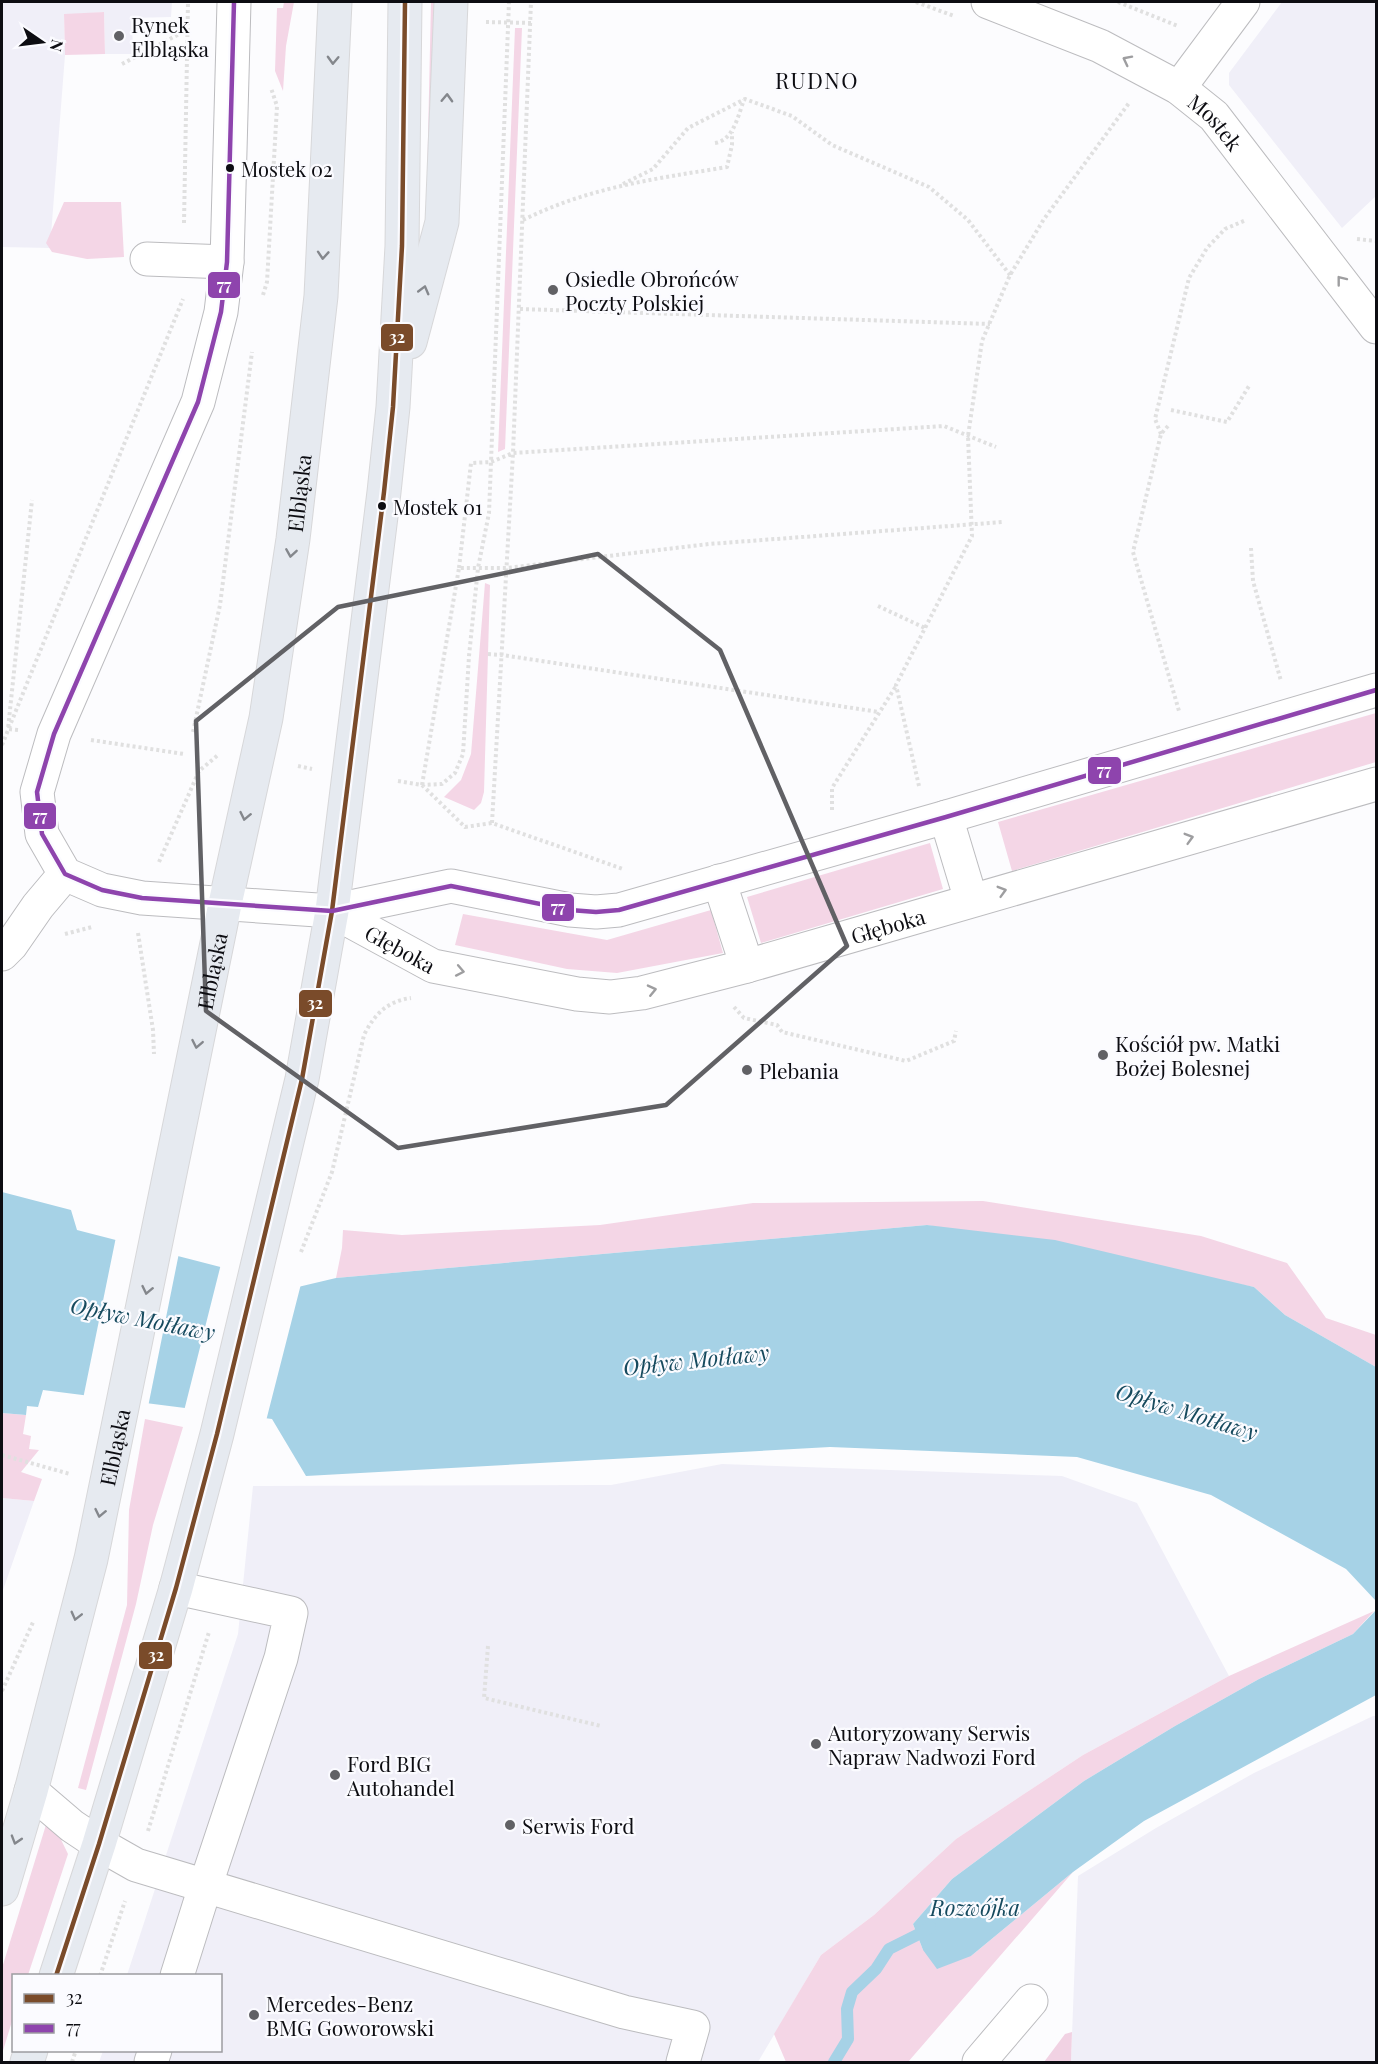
<svg xmlns="http://www.w3.org/2000/svg" width="1378" height="2064" viewBox="0 0 1378 2064" font-family="'Playfair Display',serif">
  <style>
    .built { fill: #f0eff8 }
    .green { fill: #f4d6e6 }
    .forest { fill: #f1d2e3 }
    .water { fill: #a6d2e6 }
    .pier { fill: #fcfcfe }
    .lines { fill: none; stroke-linecap: round; stroke-linejoin: round }
    .stream { stroke: #a6d2e6; stroke-width: 12 }
    .minor-casing { stroke: #bcbcbf; stroke-width: 35 }
    .major-casing { stroke: #d7d7d9; stroke-width: 35 }
    .path { stroke: #e0e0e0; stroke-width: 4; stroke-dasharray: 3 3; stroke-linecap: butt }
    .minor { stroke: #fff; stroke-width: 33 }
    .major { stroke: #e6eaf0; stroke-width: 33 }
    .bus-1-casing { stroke: #fbfbff; stroke-width: 9 }
    .bus-2-casing { stroke: #fbfbff; stroke-width: 9 }
    .bus-1 { stroke: #7a4b2a; stroke-width: 4.5 }
    .bus-2 { stroke: #8e44ad; stroke-width: 4.5 }
    .oneway { stroke: #84878c }
    .oneway2 { stroke: #9e9ea0 }
    .marked { fill: none; stroke: #616165; stroke-width: 4.5; stroke-linejoin: round }
    .poi-dot { fill: #616165; stroke: #fbfbff; stroke-width: 2 }
    .bus-dot { fill: #0d0d12; stroke: #fbfbff; stroke-width: 2 }
    .labels { text-anchor: middle; dominant-baseline: central; stroke-width: 4.5; stroke-linejoin: round; paint-order: stroke }
    .bus-label { font-size: 20px; fill: #0d0d12; stroke: #fbfbff; text-anchor: start }
    .poi-label { font-size: 21px; fill: #0d0d12; stroke: #fbfbff; text-anchor: start }
    .street-label { font-size: 21px; fill: #0d0d12; stroke: #fbfbff }
    .neighbourhood-label { font-size: 22px; letter-spacing: 1.5px; fill: #0d0d12; stroke: #fbfbff }
    .water-label { font-size: 22px; font-style: italic; fill: #164a5e; stroke: #fbfbff }
    .line-badge { stroke: #fbfbff; stroke-width: 2 }
    .badge-label { font-size: 16px; text-anchor: middle; font-weight: bold; fill: #fff }
  </style>
  <rect width="100%" height="100%" fill="#fcfcfe"/>
  <path class="built" d="M 2,2 L 172,2 L 171,17 L 132,18 L 133,54 L 105,54 L 104,12 L 64,15 L 65,55 L 50,248 L 2,247 Z
    M 1282,2 L 1376,2 L 1376,196 L 1342,228 L 1229,85 L 1229,73 Z
    M 722,1464 L 1062,1476 L 1137,1503 L 1229,1676 L 1083,1755 L 956,1839 L 874,1915 L 821,1955 L 758,2062 L 99,2062 L 103,2051 L 220,2050 L 220,1976 L 127,1975 L 238,1634 L 253,1486 L 611,1485 Z
    M 2,1498 L 34,1501 L 2,1593 Z
    M 1373,1716 L 1376,1716 L 1376,2062 L 1071,2062 L 1078,1876 L 1156,1828 L 1254,1773 Z"/>
  <path class="green" d="M 284,2 L 294,2 L 286,46 L 283,91 L 275,71 L 277,8 L 283,8 Z
    M 431,2 L 436,2 L 431,183 L 427,182 Z
    M 104,12 L 105,54 L 65,55 L 64,14 Z
    M 515,28 L 522,28 L 505,449 L 498,452 Z
    M 64,202 L 121,202 L 124,257 L 87,259 L 52,252 L 46,243 Z
    M 485,583 L 490,585 L 484,792 L 481,803 L 474,810 L 444,797 L 461,780 L 471,754 Z
    M 1376,713 L 1376,762 L 1012,871 L 998,822 Z
    M 930,843 L 943,889 L 761,943 L 747,897 Z
    M 711,910 L 723,953 L 617,973 L 567,969 L 455,945 L 463,914 L 607,940 Z
    M 983,1201 L 1201,1236 L 1287,1263 L 1326,1318 L 1376,1335 L 1376,1367 L 1285,1315 L 1254,1287 L 927,1225 L 336,1278 L 342,1248 L 343,1230 L 402,1235 L 600,1225 L 753,1203 Z
    M 2,1413 L 26,1415 L 23,1434 L 31,1436 L 29,1449 L 39,1450 L 21,1472 L 42,1479 L 34,1501 L 2,1498 Z
    M 145,1419 L 183,1427 L 153,1525 L 136,1604 L 86,1790 L 78,1788 L 127,1605 L 129,1510 Z
    M 1374,1611 L 1353,1634 L 1259,1679 L 1175,1726 L 1084,1781 L 952,1879 L 913,1924 L 923,1950 L 971,1956 L 1073,1872 L 908,2062 L 786,2062 L 774,2034 L 821,1955 L 874,1915 L 956,1839 L 1083,1755 L 1229,1676 Z
    M 49,1815 L 68,1854 L 28,1975 L 14,1976 L 13,2018 L 2,2054 L 2,1968 Z"/>
  <path class="forest" d="M 1072,2032 L 1071,2062 L 1044,2062 L 1065,2034 Z"/>
  <path class="water" d="M 2,1192 L 71,1210 L 77,1230 L 298,1287 L 336,1278 L 927,1225 L 1055,1240 L 1254,1287 L 1285,1315 L 1376,1367 L 1376,1601 L 1346,1569 L 1211,1495 L 1077,1457 L 830,1447 L 306,1476 L 272,1419 L 43,1390 L 38,1407 L 27,1406 L 26,1415 L 2,1413 Z
    M 1376,1610 L 1376,1695 L 1144,1821 L 1073,1872 L 971,1956 L 937,1969 L 923,1950 L 913,1924 L 952,1879 L 1084,1781 L 1175,1726 L 1259,1679 L 1353,1634 Z"/>
  <path class="pier" d="M 116,1237 L 179,1253 L 148,1407 L 83,1399 Z
    M 221,1264 L 301,1284 L 266,1421 L 184,1411 Z"/>
  <g class="lines">
    <path class="stream" d="M 834,2062 L 848,2039 L 847,2009 L 852,1992 L 876,1969 L 889,1949 L 917,1935 L 930,1927"/>
    <g class="minor-casing">
      <g id="minor">
        <path d="M 234,2 L 227,262 L 221,312 L 198,402 L 54,734 L 37,792 L 42,834 L 65,874 L 102,890 L 142,898 L 332,911 L 451,886 L 570,910 L 596,912 L 619,910 L 946,817 L 1376,690"/>
        <path id="s1" d="M 988,2 L 1100,46 L 1179,88 L 1214,116 L 1376,327"/>
        <path d="M 1179,88 L 1243,2"/>
        <path d="M 147,259 L 227,262"/>
        <path d="M 946,817 L 971,900"/>
        <path d="M 719,881 L 747,966"/>
        <path id="s2" d="M 332,911 L 433,966 L 577,994 L 610,997 L 642,993 L 747,966 L 1376,784"/>
        <path d="M 2,954 L 11,945 L 38,906 L 65,874"/>
        <path d="M 176,1588 L 291,1613 L 281,1658 L 205,1887 L 177,1976"/>
        <path d="M 31,1791 L 72,1826 L 99,1844 L 136,1865 L 624,2012 L 693,2027 L 683,2062"/>
        <path d="M 151,2062 L 155,2050"/>
        <path d="M 979,2062 L 1031,2001"/>
      </g>
    </g>
    <g class="major-casing">
      <g id="major">
        <path d="M 410,342 L 442,222 L 451,2"/>
        <path id="s3" d="M 2,1889 L 31,1791 L 91,1559 L 225,904 L 266,718 L 293,539 L 321,296 L 335,2"/>
        <path d="M 56,1976 L 99,1844 L 176,1588 L 217,1434 L 302,1079 L 332,911 L 384,492 L 393,407 L 402,246 L 405,2"/>
        <path d="M 27,2062 L 31,2050"/>
      </g>
    </g>
    <path class="path" d="M 916,2 L 954,16
      M 1118,2 L 1178,26
      M 486,22 L 531,23
      M 122,64 L 187,30
      M 715,143 C 734,140 738,115 744,100
      M 623,184 L 653,169 L 688,128 L 745,99 L 792,116 L 832,145 L 929,187 L 968,220 L 1010,275
      M 523,220 C 590,187 654,179 727,167 L 732,145 L 732,132
      M 184,223 L 188,2
      M 1357,239 L 1376,241
      M 263,295 L 267,282 L 277,106 L 271,88
      M 520,309 L 990,324
      M 1171,410 L 1227,422 L 1249,386
      M 1168,426 L 1161,434 L 1133,552 L 1179,711
      M 1161,434 L 1155,419 L 1189,278 L 1207,248 L 1225,229 L 1246,220
      M 1251,548 L 1253,581 L 1281,681
      M 459,568 L 471,463 L 491,462 L 513,453 L 944,426 L 996,447
      M 878,606 L 925,628
      M 488,654 L 502,655 L 879,712
      M 18,730 L 8,729 L 32,500
      M 193,732 L 220,605 L 252,352
      M 91,740 L 184,754
      M 2,745 L 183,299
      M 298,766 L 312,769
      M 398,781 L 422,785 L 442,784 L 455,773 L 463,754 L 469,656 L 478,568 L 489,513 L 509,2
      M 422,785 L 465,827 L 492,823 L 623,869
      M 422,785 L 459,568 L 507,568 L 709,544 L 1003,522
      M 919,786 L 896,685 L 972,536 L 968,436 L 982,341 L 1010,275 L 1044,219 L 1129,103
      M 832,810 L 832,788 L 896,686
      M 492,823 L 513,453 L 531,2
      M 159,862 L 199,771 L 218,755
      M 138,933 L 153,1030 L 154,1054
      M 65,934 L 92,927
      M 734,1007 L 744,1018 L 777,1025 L 782,1032 L 906,1061 L 954,1041 L 956,1031
      M 301,1252 L 332,1172 L 364,1035 C 374,1015 387,1001 411,998
      M 2,1455 L 70,1474
      M 488,1646 L 484,1698 L 601,1726
      M 2,1691 L 34,1620
      M 148,1831 L 209,1632
      M 100,1976 L 125,1901
      M 72,2062 L 76,2050"/>
    <use href="#minor" class="minor"/>
    <use href="#major" class="major"/>
    <g class="bus-1-casing">
      <path id="bus-1" d="M 56,1976 L 99,1844 L 176,1588 L 217,1434 L 302,1079 L 332,911 L 384,492 L 393,407 L 402,246 L 405,2"/>
    </g>
    <g class="bus-2-casing">
      <path id="bus-2" d="M 234,2 L 227,262 L 221,312 L 198,402 L 54,734 L 37,792 L 42,834 L 65,874 L 102,890 L 142,898 L 332,911 L 451,886 L 570,910 L 596,912 L 619,910 L 946,817 L 1376,690"/>
    </g>
    <use href="#bus-1" class="bus-1"/>
    <use href="#bus-2" class="bus-2"/>
  </g>
  <defs><path id="oneway-chevron" d="M-2-3.5L2.5 0L-2 3.5" fill="none" stroke-width="1.6" stroke-linecap="round" stroke-linejoin="round" transform="scale(1.5)"/></defs>
  <g class="oneway">
    <use href="#oneway-chevron" transform="translate(333 60) rotate(92)"/>
    <use href="#oneway-chevron" transform="translate(447 98) rotate(-88)"/>
    <use href="#oneway-chevron" transform="translate(323 255) rotate(94)"/>
    <use href="#oneway-chevron" transform="translate(424 290) rotate(-75)"/>
    <use href="#oneway-chevron" transform="translate(291 553) rotate(99)"/>
    <use href="#oneway-chevron" transform="translate(245 816) rotate(102)"/>
    <use href="#oneway-chevron" transform="translate(197 1044) rotate(101)"/>
    <use href="#oneway-chevron" transform="translate(147 1290) rotate(102)"/>
    <use href="#oneway-chevron" transform="translate(100 1513) rotate(102)"/>
    <use href="#oneway-chevron" transform="translate(76 1616) rotate(104)"/>
    <use href="#oneway-chevron" transform="translate(16 1840) rotate(107)"/>
  </g>
  <g class="oneway2">
    <use href="#oneway-chevron" transform="translate(1127 60) rotate(-153)"/>
    <use href="#oneway-chevron" transform="translate(1341 280) rotate(-128)"/>
    <use href="#oneway-chevron" transform="translate(1189 838) rotate(-16)"/>
    <use href="#oneway-chevron" transform="translate(1002 891) rotate(-16)"/>
    <use href="#oneway-chevron" transform="translate(460 971) rotate(11)"/>
    <use href="#oneway-chevron" transform="translate(652 990) rotate(-13)"/>
  </g>
  <path class="marked" d="M 598,554 L 720,650 L 847,946 L 666,1105 L 398,1148 L 206,1011 L 196,721 L 338,607 Z"/>
  <g class="poi-dot">
    <circle cx="119" cy="36" r="6"/>
    <circle cx="553" cy="290" r="6"/>
    <circle cx="1103" cy="1055" r="6"/>
    <circle cx="747" cy="1070" r="6"/>
    <circle cx="816" cy="1744" r="6"/>
    <circle cx="335" cy="1775" r="6"/>
    <circle cx="510" cy="1825" r="6"/>
    <circle cx="254" cy="2015" r="6"/>
  </g>
  <g class="bus-dot">
    <circle cx="230" cy="168" r="5"/>
    <circle cx="382" cy="506" r="5"/>
  </g>
  <g class="labels">
    <g class="bus-label">
      <text x="241" y="168">Mostek 02</text>
      <text x="393" y="506">Mostek 01</text>
    </g>
    <g class="poi-label">
      <text x="131" y="24">Rynek<tspan x="131" dy="24">Elbląska</tspan></text>
      <text x="565" y="278">Osiedle Obrońców<tspan x="565" dy="24">Poczty Polskiej</tspan></text>
      <text x="1115" y="1043">Kościół pw. Matki<tspan x="1115" dy="24">Bożej Bolesnej</tspan></text>
      <text x="759" y="1070">Plebania</text>
      <text x="828" y="1732">Autoryzowany Serwis<tspan x="828" dy="24">Napraw Nadwozi Ford</tspan></text>
      <text x="347" y="1763">Ford BIG<tspan x="347" dy="24">Autohandel</tspan></text>
      <text x="522" y="1825">Serwis Ford</text>
      <text x="266" y="2003">Mercedes-Benz<tspan x="266" dy="24">BMG Goworowski</tspan></text>
    </g>
    <g class="street-label">
      <text stroke="none"><textPath href="#s1" startOffset="260">Mostek</textPath></text>
      <text stroke="none"><textPath href="#s3" startOffset="1428">Elbląska</textPath></text>
      <text stroke="none"><textPath href="#s2" startOffset="582">Głęboka</textPath></text>
      <text stroke="none"><textPath href="#s2" startOffset="78">Głęboka</textPath></text>
      <text stroke="none"><textPath href="#s3" startOffset="942">Elbląska</textPath></text>
      <text stroke="none"><textPath href="#s3" startOffset="456">Elbląska</textPath></text>
    </g>
    <g class="neighbourhood-label">
      <text x="817" y="80">RUDNO</text>
    </g>
    <g class="water-label">
      <text transform="translate(143 1318) rotate(11)">Opływ Motławy</text>
      <text transform="translate(696 1359) rotate(-6)">Opływ Motławy</text>
      <text transform="translate(1187 1411) rotate(17)">Opływ Motławy</text>
      <text x="975" y="1907">Rozwójka</text>
    </g>
  </g>
  <g class="line-badge">
    <rect x="207" y="271" width="34" height="28" rx="6" fill="#8e44ad"/>
    <rect x="380" y="323" width="34" height="29" rx="6" fill="#7a4b2a"/>
    <rect x="1087" y="756" width="35" height="29" rx="6" fill="#8e44ad"/>
    <rect x="23" y="802" width="34" height="28" rx="6" fill="#8e44ad"/>
    <rect x="541" y="893" width="34" height="29" rx="6" fill="#8e44ad"/>
    <rect x="298" y="989" width="35" height="29" rx="6" fill="#7a4b2a"/>
    <rect x="138" y="1641" width="35" height="29" rx="6" fill="#7a4b2a"/>
  </g>
  <g class="badge-label">
    <text x="224" y="291">77</text>
    <text x="397" y="343">32</text>
    <text x="1104" y="776">77</text>
    <text x="40" y="822">77</text>
    <text x="558" y="913">77</text>
    <text x="315" y="1009">32</text>
    <text x="156" y="1661">32</text>
  </g>
  <rect width="1378" height="2064" fill="none" stroke="#0d0d12" stroke-width="6"/>
  <rect x="12" y="1974" width="210" height="78" fill="#fbfbff" stroke="#9c9ca0" stroke-width="1.5"/>
  <rect x="24" y="1994" width="30" height="9" fill="#7a4b2a" stroke="#9c9ca0" stroke-width="1.5"/>
  <text x="66" y="2004" font-size="18" fill="#0d0d12">32</text>
  <rect x="24" y="2024" width="30" height="9" fill="#8e44ad" stroke="#9c9ca0" stroke-width="1.5"/>
  <text x="66" y="2034" font-size="18" fill="#0d0d12">77</text>
  <g transform="translate(42 42) rotate(104)" stroke="#fbfbff" stroke-width="4.5" paint-order="stroke">
  <path d="M0-4.5L10 22L0 15L-10 22Z" fill="#0d0d12"/>
  <text y="-9" font-size="16" font-weight="bold" text-anchor="middle" fill="#0d0d12">N</text>
  </g>
</svg>
